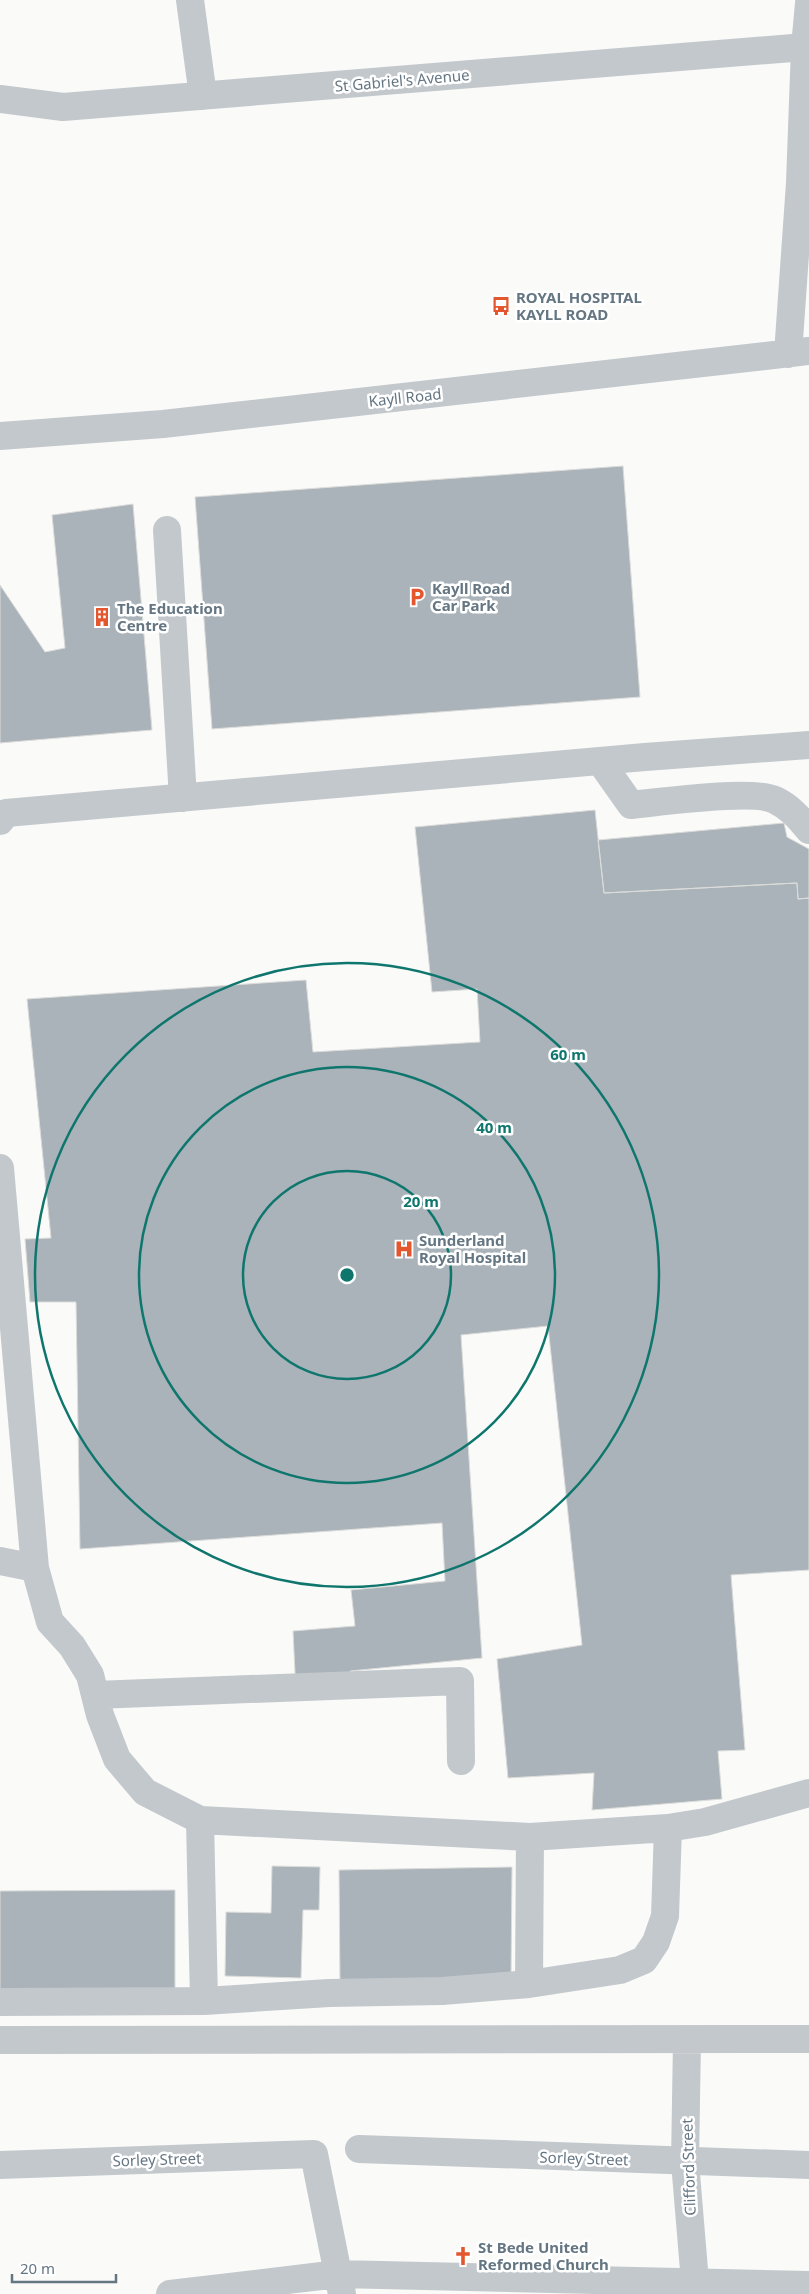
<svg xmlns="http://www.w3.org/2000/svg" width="809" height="2294" viewBox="0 0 809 2294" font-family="'Noto Sans',sans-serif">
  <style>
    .building { fill: #aab3b9; stroke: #dcdcda }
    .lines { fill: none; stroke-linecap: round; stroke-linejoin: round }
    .minor { stroke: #c3c8cc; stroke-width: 28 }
    .ring { fill: none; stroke: #0f766e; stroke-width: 2.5 }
    .labels { text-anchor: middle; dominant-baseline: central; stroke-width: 5; stroke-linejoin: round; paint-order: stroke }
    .street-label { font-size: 15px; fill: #657683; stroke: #fff }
    .poi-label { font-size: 15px; font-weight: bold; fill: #657683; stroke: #fff; text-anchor: start }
    .centre { fill: #0f766e; stroke: #fff; stroke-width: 2.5 }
    .ring-label { font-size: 15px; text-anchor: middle; font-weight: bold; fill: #0f766e; stroke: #fff; stroke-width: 5; stroke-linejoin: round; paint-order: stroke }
  </style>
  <rect width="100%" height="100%" fill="#fafaf8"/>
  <path class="building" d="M 623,466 L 640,697 L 212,729 L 195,497 Z
    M 133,504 L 152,730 L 0,743 L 0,585 L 45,652 L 65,648 L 52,515 Z
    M 595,810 L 604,893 L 797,883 L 798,899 L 809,898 L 809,1570 L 731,1575 L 745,1750 L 718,1751 L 722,1799 L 592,1810 L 594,1773 L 508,1778 L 497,1659 L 582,1645 L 548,1326 L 461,1335 L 482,1658 L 350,1671 L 352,1688 L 296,1693 L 293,1631 L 355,1626 L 351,1590 L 445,1581 L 442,1523 L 80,1549 L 76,1302 L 30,1302 L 25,1239 L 51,1238 L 27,999 L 306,980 L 313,1052 L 480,1042 L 477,989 L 432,992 L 415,827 Z
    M 784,823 L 787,837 L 809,849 L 809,898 L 798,899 L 797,883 L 604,893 L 598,840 Z
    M 272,1866 L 320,1867 L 319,1910 L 303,1910 L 301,1978 L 225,1976 L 226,1912 L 271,1913 Z
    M 512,1867 L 511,1978 L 340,1985 L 339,1870 Z
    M 175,1890 L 175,1997 L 0,1997 L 0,1891 Z"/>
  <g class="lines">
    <path class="minor" d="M 190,0 L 203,96
      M 0,99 L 63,107 L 805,47 L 809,48
      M 788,354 L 800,183 L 805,47 L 809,3
      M 0,436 L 163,424 L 809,351
      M 167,530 L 183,798
      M 600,761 L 631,805 C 660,802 753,789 775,800 C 790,807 799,818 809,830
      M 0,821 L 6,813 L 645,757 L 809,745
      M 0,1168 L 35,1568 L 50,1622 L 72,1646 L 90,1675 L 100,1715 L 117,1759 L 145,1792 L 200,1820 L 530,1837 L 668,1828 L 705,1822 L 809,1793
      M 0,1561 L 35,1568
      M 95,1695 L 460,1681 L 461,1761
      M 200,1820 L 204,2001
      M 529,1984 L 530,1837
      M 0,2002 L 204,2001 L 329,1993 L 442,1991 L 529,1984 L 620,1970 L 644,1960 L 656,1942 L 665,1916 L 668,1828
      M 0,2040 L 809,2039
      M 687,2040 L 685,2162 L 696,2294
      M 359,2149 L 809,2165
      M 0,2165 L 314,2154 L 342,2294
      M 170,2294 L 338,2274 L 809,2285"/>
  </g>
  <g class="ring">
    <circle cx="347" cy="1275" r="104"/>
    <circle cx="347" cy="1275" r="208"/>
    <circle cx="347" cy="1275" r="312"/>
  </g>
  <defs>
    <g id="bus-bare" transform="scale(1.5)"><path d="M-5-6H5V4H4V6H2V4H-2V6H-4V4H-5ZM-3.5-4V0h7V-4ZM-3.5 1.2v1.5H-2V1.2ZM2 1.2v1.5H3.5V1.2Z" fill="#e4572e" stroke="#fff" stroke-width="2.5" paint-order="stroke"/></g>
    <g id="parking-bare" transform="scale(1.5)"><path d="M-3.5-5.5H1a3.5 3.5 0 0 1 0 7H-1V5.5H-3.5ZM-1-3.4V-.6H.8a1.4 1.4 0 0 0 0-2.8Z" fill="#e4572e" stroke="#fff" stroke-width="2.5" paint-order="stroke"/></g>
    <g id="building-bare" transform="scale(1.5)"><path d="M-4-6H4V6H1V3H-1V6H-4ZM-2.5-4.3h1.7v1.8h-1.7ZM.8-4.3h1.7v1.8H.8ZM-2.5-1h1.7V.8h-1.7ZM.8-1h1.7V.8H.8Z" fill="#e4572e" stroke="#fff" stroke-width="2.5" paint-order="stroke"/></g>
    <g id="hospital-bare" transform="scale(1.5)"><path d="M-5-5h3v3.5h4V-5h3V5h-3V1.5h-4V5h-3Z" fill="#e4572e" stroke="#fff" stroke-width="2.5" paint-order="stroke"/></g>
    <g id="church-bare" transform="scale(1.5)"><path d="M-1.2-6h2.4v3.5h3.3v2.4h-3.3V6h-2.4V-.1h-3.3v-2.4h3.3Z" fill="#e4572e" stroke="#fff" stroke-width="2.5" paint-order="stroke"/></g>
  </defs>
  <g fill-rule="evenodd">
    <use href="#bus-bare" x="501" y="306"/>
    <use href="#parking-bare" x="417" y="597"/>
    <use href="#building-bare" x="102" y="617"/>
    <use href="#hospital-bare" x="404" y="1249"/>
    <use href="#church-bare" x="463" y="2256"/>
  </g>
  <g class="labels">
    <g class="street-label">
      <text transform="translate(402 80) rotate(-5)">St Gabriel's Avenue</text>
      <text transform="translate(405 397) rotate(-6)">Kayll Road</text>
      <text transform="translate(584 2158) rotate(2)">Sorley Street</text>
      <text transform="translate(157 2159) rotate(-2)">Sorley Street</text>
      <text transform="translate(688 2167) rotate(-92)">Clifford Street</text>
    </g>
    <g class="poi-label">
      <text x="516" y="297">ROYAL HOSPITAL<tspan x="516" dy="17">KAYLL ROAD</tspan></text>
      <text x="432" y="588">Kayll Road<tspan x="432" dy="17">Car Park</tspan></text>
      <text x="117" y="608">The Education<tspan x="117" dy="17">Centre</tspan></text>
      <text x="419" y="1240">Sunderland<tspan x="419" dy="17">Royal Hospital</tspan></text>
      <text x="478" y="2247">St Bede United<tspan x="478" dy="17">Reformed Church</tspan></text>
    </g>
  </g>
  <circle cx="347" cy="1275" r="8" class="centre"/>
  <g class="ring-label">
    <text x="568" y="1060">60 m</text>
    <text x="494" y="1133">40 m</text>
    <text x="421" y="1207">20 m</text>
  </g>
  <path d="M12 2274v8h104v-8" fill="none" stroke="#657683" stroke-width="2.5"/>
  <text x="20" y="2274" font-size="15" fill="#657683" stroke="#ffffff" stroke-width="4" paint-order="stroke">20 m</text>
</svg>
